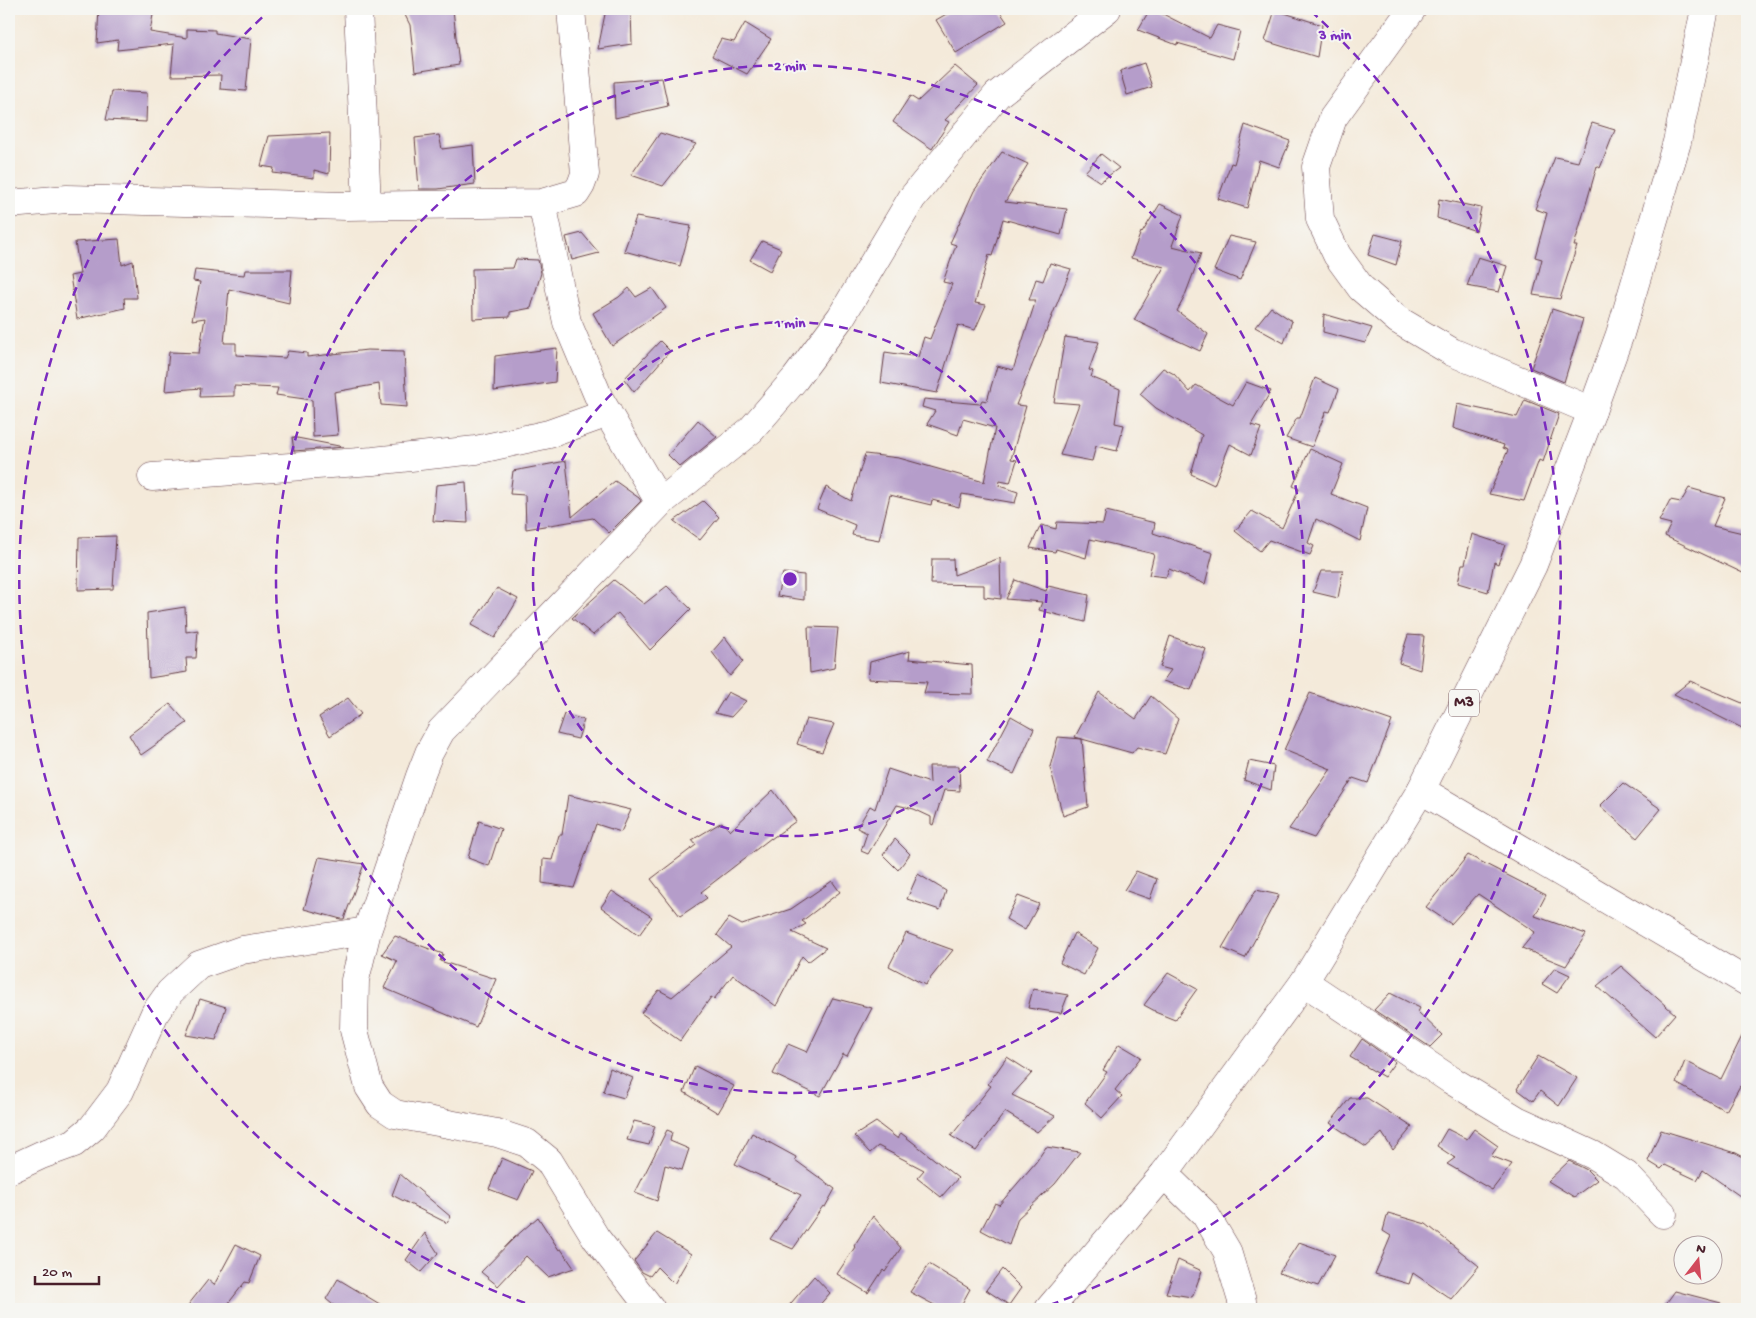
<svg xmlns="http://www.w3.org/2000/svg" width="1756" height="1318" viewBox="0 0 1756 1318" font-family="'Gochi Hand',sans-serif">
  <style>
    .building { fill: #b59dca }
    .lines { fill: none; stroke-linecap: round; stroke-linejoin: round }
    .minor-casing { stroke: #643d45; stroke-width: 29 }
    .major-casing { stroke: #643d45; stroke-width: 29 }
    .minor { stroke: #fff; stroke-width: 28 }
    .major { stroke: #fff; stroke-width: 28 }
    .ring { fill: none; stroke: #7b2cbf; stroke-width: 2.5; stroke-dasharray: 9 6 }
    .labels { text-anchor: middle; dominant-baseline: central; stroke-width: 4; stroke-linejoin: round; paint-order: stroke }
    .shield { fill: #f6f6f2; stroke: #7e6067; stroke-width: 1 }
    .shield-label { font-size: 16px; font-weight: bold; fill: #4a1f2b }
    .centre { fill: #7b2cbf; stroke: #f6f6f2; stroke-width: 2.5 }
    .ring-label { font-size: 15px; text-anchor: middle; font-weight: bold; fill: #7b2cbf; stroke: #f6f6f2; stroke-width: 4; stroke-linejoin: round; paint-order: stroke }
  </style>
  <rect width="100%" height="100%" fill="#f6f6f2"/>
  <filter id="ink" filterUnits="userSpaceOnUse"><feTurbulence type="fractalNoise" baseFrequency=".02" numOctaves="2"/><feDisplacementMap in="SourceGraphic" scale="10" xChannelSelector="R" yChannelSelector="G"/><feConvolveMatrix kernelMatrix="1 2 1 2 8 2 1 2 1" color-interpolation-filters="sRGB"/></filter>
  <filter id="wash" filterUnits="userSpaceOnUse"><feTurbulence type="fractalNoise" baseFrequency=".0096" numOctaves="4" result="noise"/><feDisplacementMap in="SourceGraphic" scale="20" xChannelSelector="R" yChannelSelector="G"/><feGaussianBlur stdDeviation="1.12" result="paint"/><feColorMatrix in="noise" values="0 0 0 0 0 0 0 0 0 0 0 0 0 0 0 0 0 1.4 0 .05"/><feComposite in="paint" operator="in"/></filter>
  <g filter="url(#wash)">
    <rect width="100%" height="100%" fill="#f4eada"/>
    <g id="blocks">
      <path class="building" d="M 99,9 L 154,9 L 150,32 L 187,38 L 187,29 L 215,30 L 215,33 L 251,39 L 246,91 L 220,89 L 221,75 L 171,76 L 174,44 L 117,50 L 118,40 L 97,43 Z
        M 402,9 L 453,9 L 459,65 L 415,72 L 410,25 Z
        M 606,9 L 631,9 L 632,44 L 598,49 Z
        M 955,9 L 998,9 L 1007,22 L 956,53 L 936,20 Z
        M 1150,9 L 1153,9 L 1210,38 L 1217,25 L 1240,31 L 1233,59 L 1177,43 L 1177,45 L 1138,30 Z
        M 1275,10 L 1322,25 L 1317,57 L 1265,41 Z
        M 745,23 L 771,39 L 747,74 L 712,56 L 721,39 L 734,42 Z
        M 1144,63 L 1152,87 L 1127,95 L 1120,71 Z
        M 955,66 L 978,85 L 945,120 L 949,122 L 932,149 L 893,122 L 910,96 L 918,101 Z
        M 662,78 L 668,106 L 615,118 L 614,82 Z
        M 112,91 L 147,93 L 146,122 L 106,120 Z
        M 1592,123 L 1615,130 L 1600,168 L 1597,166 L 1574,246 L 1577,246 L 1560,299 L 1533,295 L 1542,259 L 1535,257 L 1547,213 L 1535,209 L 1555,157 L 1578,162 Z
        M 1245,125 L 1290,141 L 1279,167 L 1259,160 L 1247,208 L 1218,199 L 1231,163 L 1234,164 Z
        M 330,133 L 329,174 L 314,170 L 314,178 L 273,173 L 274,168 L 261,166 L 269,136 Z
        M 660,133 L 696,144 L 663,186 L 631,175 Z
        M 439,135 L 442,149 L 473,145 L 475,184 L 438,189 L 419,189 L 415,138 Z
        M 1002,152 L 1028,164 L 1005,202 L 1067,209 L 1061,235 L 1003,219 L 992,256 L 989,255 L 975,303 L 986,305 L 975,330 L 958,325 L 937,393 L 881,383 L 885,352 L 918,357 L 924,337 L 930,339 L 952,284 L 943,282 L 956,245 L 950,243 L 974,191 Z
        M 1101,154 L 1119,168 L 1100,182 L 1085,172 Z
        M 1439,199 L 1481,208 L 1476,231 L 1437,218 Z
        M 1160,204 L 1183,215 L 1172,246 L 1201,253 L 1184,298 L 1177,311 L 1208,334 L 1200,351 L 1134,320 L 1164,267 L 1131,258 L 1141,232 L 1142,233 Z
        M 636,217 L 691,226 L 680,266 L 624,251 Z
        M 582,233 L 599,253 L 572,260 L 566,237 Z
        M 1375,234 L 1402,241 L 1396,265 L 1368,255 Z
        M 1229,236 L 1256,242 L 1240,280 L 1214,270 Z
        M 119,239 L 122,265 L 133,261 L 137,298 L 124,298 L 125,308 L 77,319 L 70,276 L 80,274 L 75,242 Z
        M 762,241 L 781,249 L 770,271 L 750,260 Z
        M 1478,257 L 1507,266 L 1499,292 L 1467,286 Z
        M 516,259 L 538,260 L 541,273 L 531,308 L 510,312 L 510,317 L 473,319 L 472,269 L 513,268 Z
        M 1050,263 L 1071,269 L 1016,405 L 1026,406 L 1011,459 L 1017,460 L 1010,483 L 1000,481 L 999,486 L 1018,492 L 1015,503 L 962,494 L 959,507 L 932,500 L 931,505 L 890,495 L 879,540 L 852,535 L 855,525 L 817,509 L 826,487 L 851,501 L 865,454 L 899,458 L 984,482 L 995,428 L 963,419 L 958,435 L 927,424 L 935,411 L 922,407 L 924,399 L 980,404 L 982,400 L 987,401 L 997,366 L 1013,370 L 1036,300 L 1029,300 L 1036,279 L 1043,281 Z
        M 195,270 L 244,275 L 245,270 L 292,270 L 289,303 L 229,289 L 224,343 L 236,343 L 236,355 L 285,358 L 288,351 L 307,353 L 307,357 L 367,350 L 404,351 L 407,407 L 381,405 L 379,384 L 334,392 L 338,435 L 313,437 L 312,400 L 276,395 L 278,388 L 234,386 L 234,396 L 200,397 L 201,388 L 165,391 L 169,352 L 199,353 L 205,318 L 192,320 L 200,282 L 193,281 Z
        M 629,288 L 636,297 L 652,288 L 666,308 L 612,346 L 593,313 L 619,297 Z
        M 1271,307 L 1292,321 L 1284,343 L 1255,327 Z
        M 1552,309 L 1583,319 L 1564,382 L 1531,368 Z
        M 1324,314 L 1372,328 L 1365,343 L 1323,332 Z
        M 1065,337 L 1099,342 L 1089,370 L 1093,371 L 1091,377 L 1120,389 L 1115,423 L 1124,425 L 1117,451 L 1096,446 L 1092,461 L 1060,455 L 1079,404 L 1054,402 Z
        M 660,341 L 670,351 L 634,392 L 624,379 Z
        M 557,348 L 555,382 L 494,391 L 495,356 Z
        M 1163,368 L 1174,374 L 1190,392 L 1196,385 L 1233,405 L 1246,382 L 1271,391 L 1251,425 L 1261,428 L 1251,455 L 1230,444 L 1214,485 L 1191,474 L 1202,435 L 1156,408 L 1140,394 Z
        M 1315,378 L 1339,389 L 1330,412 L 1326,411 L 1312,447 L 1286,438 L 1297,418 L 1300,418 Z
        M 1525,400 L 1559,414 L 1543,462 L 1539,460 L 1524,501 L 1489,494 L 1508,450 L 1503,448 L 1504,445 L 1453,428 L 1457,404 L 1517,417 Z
        M 698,420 L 717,437 L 680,467 L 668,455 Z
        M 292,437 L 344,447 L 294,451 Z
        M 1310,449 L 1343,464 L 1331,494 L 1367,508 L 1360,541 L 1316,519 L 1308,543 L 1314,546 L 1310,555 L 1269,540 L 1260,551 L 1235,531 L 1252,511 L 1282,528 L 1299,489 L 1293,486 Z
        M 566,461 L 572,517 L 615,481 L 639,498 L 641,501 L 609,533 L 593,518 L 526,529 L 525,495 L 510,494 L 513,471 Z
        M 466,482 L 468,523 L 433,521 L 436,485 Z
        M 1689,488 L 1725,498 L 1713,526 L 1747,534 L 1747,575 L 1665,536 L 1671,524 L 1659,521 L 1670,500 L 1681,502 Z
        M 703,501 L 719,517 L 700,540 L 674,521 Z
        M 1106,511 L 1155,523 L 1153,533 L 1213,553 L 1205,584 L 1169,569 L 1166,577 L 1149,575 L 1154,554 L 1090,539 L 1086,558 L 1056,549 L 1055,552 L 1030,548 L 1041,525 L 1056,529 L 1057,522 L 1103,524 Z
        M 1472,534 L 1505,545 L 1498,564 L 1494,562 L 1488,592 L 1458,583 L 1462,564 L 1465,564 Z
        M 116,536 L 113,589 L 78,590 L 79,537 Z
        M 1000,558 L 1001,599 L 984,597 L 984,585 L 931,584 L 932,559 L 953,559 L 954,575 Z
        M 1321,571 L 1343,571 L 1338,598 L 1313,592 Z
        M 783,573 L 804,575 L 804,600 L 777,596 Z
        M 614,580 L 644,604 L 667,586 L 691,609 L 650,650 L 618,613 L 593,635 L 572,618 Z
        M 1015,580 L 1046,591 L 1048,586 L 1089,595 L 1085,622 L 1039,610 L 1042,602 L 1006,599 Z
        M 497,588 L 518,599 L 495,638 L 471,625 Z
        M 185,607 L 186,632 L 198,630 L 196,658 L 186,658 L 187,672 L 149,678 L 147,613 Z
        M 808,627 L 838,628 L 834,668 L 810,673 Z
        M 1408,635 L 1424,636 L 1420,670 L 1399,663 Z
        M 1170,636 L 1206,649 L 1191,690 L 1163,681 L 1171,670 L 1160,667 Z
        M 725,637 L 743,661 L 730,676 L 712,652 Z
        M 910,651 L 909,659 L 972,665 L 973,694 L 924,693 L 927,682 L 868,679 L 870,662 Z
        M 1690,681 L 1747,705 L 1747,719 L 1742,728 L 1674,694 Z
        M 728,692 L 746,701 L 731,717 L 715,713 Z
        M 1099,692 L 1136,719 L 1151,696 L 1178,719 L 1165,754 L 1137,747 L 1132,753 L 1082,739 L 1088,807 L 1063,816 L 1050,767 L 1058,737 L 1082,739 L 1075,737 Z
        M 1310,693 L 1392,721 L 1368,783 L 1353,778 L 1314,838 L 1289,829 L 1331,769 L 1284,750 Z
        M 348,698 L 361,714 L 330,736 L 319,717 Z
        M 170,704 L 187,723 L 141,755 L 129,735 Z
        M 564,714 L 584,720 L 578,739 L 557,734 Z
        M 1011,716 L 1034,729 L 1014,774 L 987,762 Z
        M 806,719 L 834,724 L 822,752 L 797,744 Z
        M 1249,761 L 1274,766 L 1271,790 L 1244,780 Z
        M 929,766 L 959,766 L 960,791 L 944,790 L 933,825 L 931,824 L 931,817 L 914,809 L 897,805 L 868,854 L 861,851 L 867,833 L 857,828 L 870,806 L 875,809 L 888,769 L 930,783 Z
        M 1623,783 L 1661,809 L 1637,838 L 1600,806 Z
        M 773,790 L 796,821 L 771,839 L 771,838 L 701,892 L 707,898 L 680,916 L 651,879 L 696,845 L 692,840 L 722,822 L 730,831 Z
        M 568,795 L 631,810 L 621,832 L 596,824 L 574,888 L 542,883 L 543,859 L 552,860 L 559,835 L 562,835 Z
        M 479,821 L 501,829 L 489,866 L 468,858 Z
        M 895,839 L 910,854 L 898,870 L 883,855 Z
        M 1468,855 L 1546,895 L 1535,916 L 1586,934 L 1566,966 L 1522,948 L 1535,932 L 1478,894 L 1451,924 L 1426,907 Z
        M 319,857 L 364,864 L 344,919 L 341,919 L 304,909 Z
        M 1136,871 L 1157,879 L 1150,899 L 1124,890 Z
        M 918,874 L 946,891 L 940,910 L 907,899 Z
        M 832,881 L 840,892 L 802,921 L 806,924 L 792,932 L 826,948 L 808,962 L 802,956 L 776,1006 L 733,975 L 714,999 L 711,997 L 680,1041 L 641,1013 L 659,990 L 672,997 L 731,947 L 717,935 L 729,918 L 742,925 L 791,909 Z
        M 1256,890 L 1279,895 L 1245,958 L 1222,948 Z
        M 612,891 L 652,917 L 639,935 L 601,907 Z
        M 1018,896 L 1039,904 L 1025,930 L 1006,919 Z
        M 906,933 L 953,950 L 925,985 L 889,966 Z
        M 1074,933 L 1098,948 L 1084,975 L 1060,963 Z
        M 395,936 L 443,954 L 440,961 L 496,979 L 476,1027 L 384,988 L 397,961 L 382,954 Z
        M 1621,966 L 1675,1014 L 1655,1037 L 1597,986 Z
        M 1555,968 L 1570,975 L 1557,993 L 1542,984 Z
        M 1168,973 L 1197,989 L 1175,1020 L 1155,1012 L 1155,1011 L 1144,1005 Z
        M 1033,989 L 1068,995 L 1061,1013 L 1028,1008 Z
        M 1390,993 L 1420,1008 L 1418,1012 L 1442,1035 L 1430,1047 L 1374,1010 Z
        M 833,998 L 872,1008 L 847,1056 L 843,1054 L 820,1096 L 773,1074 L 788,1044 L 807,1052 Z
        M 200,999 L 226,1007 L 216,1040 L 186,1035 Z
        M 1747,1026 L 1747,1091 L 1740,1086 L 1726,1111 L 1676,1083 L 1685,1061 L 1721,1079 Z
        M 1362,1039 L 1395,1062 L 1384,1077 L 1350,1057 Z
        M 1119,1044 L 1141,1057 L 1115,1090 L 1122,1096 L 1102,1118 L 1085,1103 L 1107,1072 L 1103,1070 Z
        M 1538,1056 L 1577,1078 L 1559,1106 L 1540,1091 L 1533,1101 L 1517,1089 Z
        M 1007,1057 L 1032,1073 L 1012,1095 L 1055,1116 L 1037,1132 L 1005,1112 L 976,1151 L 951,1136 L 991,1086 L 988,1084 Z
        M 695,1066 L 734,1086 L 718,1113 L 684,1092 Z
        M 610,1068 L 633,1078 L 624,1098 L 603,1092 Z
        M 1350,1098 L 1367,1098 L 1412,1127 L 1393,1150 L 1382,1133 L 1366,1147 L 1330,1123 Z
        M 634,1121 L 655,1126 L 649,1145 L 627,1140 Z
        M 876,1122 L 898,1139 L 901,1133 L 958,1178 L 941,1197 L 917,1178 L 924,1170 L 878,1146 L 870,1153 L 854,1136 Z
        M 1447,1129 L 1467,1139 L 1474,1129 L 1498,1146 L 1491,1156 L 1512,1164 L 1492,1190 L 1447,1164 L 1455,1158 L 1437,1146 Z
        M 667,1130 L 672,1132 L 670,1141 L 689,1149 L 682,1170 L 665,1165 L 657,1201 L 635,1193 Z
        M 1661,1130 L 1736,1153 L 1747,1159 L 1747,1201 L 1703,1170 L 1697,1180 L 1665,1165 L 1661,1169 L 1648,1161 Z
        M 752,1133 L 796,1157 L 795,1160 L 835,1189 L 825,1207 L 823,1206 L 793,1249 L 770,1239 L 801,1195 L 735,1164 Z
        M 1046,1147 L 1080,1152 L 1055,1184 L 1018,1218 L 1009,1245 L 981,1230 L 995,1203 L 999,1205 L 1036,1162 Z
        M 502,1158 L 532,1171 L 518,1200 L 489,1189 Z
        M 1569,1161 L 1587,1170 L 1597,1180 L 1574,1197 L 1548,1181 Z
        M 400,1174 L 451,1217 L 447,1223 L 392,1195 Z
        M 1388,1213 L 1426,1224 L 1479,1266 L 1451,1299 L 1413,1273 L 1409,1284 L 1375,1274 L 1391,1236 L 1383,1231 Z
        M 873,1216 L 901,1248 L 885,1272 L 883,1270 L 868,1293 L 837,1274 L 855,1247 L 854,1246 Z
        M 538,1217 L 559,1250 L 561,1249 L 574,1268 L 548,1277 L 526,1256 L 498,1286 L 481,1272 L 514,1238 Z
        M 425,1233 L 438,1253 L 421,1272 L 406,1260 Z
        M 657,1233 L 691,1254 L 674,1284 L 657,1267 L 650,1276 L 642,1272 L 634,1261 Z
        M 1299,1242 L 1335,1255 L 1318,1286 L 1279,1273 Z
        M 236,1244 L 260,1256 L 249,1283 L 245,1282 L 224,1309 L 185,1309 L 208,1280 L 214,1285 Z
        M 1178,1260 L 1202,1271 L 1192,1297 L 1166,1293 Z
        M 929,1264 L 970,1289 L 959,1309 L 942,1309 L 910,1292 Z
        M 1002,1269 L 1021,1288 L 1009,1305 L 986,1290 Z
        M 814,1276 L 830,1293 L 816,1309 L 786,1309 Z
        M 338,1279 L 388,1309 L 338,1309 L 326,1299 Z
        M 1675,1291 L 1721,1303 L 1720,1309 L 1662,1309 Z"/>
    </g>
  </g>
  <g filter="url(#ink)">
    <use href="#blocks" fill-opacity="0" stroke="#643d45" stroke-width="1"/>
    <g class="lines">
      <g class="minor-casing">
        <path id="minor" d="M 358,9 L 367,205
          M 1412,9 L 1333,118 L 1316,167 L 1320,219 L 1337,255 L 1361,288 L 1398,320 L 1452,352 L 1592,411
          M 542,203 L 567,322 L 599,398 L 660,503 L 441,731 L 429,753 L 420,776 L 367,931 L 355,980 L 354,1030 L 369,1087 L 380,1104 L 395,1114 L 497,1133 L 527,1143 L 549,1161 L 596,1238 L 651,1309
          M 9,204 L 67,199 L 347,206 L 542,203 L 576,193 L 581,185 L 585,174 L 571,9
          M 152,477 L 373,461 L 476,450 L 549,434 L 608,413
          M 660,503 L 751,430 L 795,379 L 841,317 L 912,198 L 997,95 L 1107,9
          M 1421,790 L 1747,982
          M 1304,982 L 1451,1080 L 1517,1120 L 1593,1155 L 1626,1175 L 1663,1214
          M 9,1170 L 41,1155 L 74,1143 L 92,1128 L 120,1091 L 155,1013 L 170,992 L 199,965 L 242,950 L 367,931
          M 1164,1174 L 1205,1214 L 1227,1251 L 1242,1301 L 1242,1309"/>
      </g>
      <g class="major-casing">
        <path id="major" d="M 1049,1309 L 1164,1174 L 1304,982 L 1421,790 L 1533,565 L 1592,411 L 1620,334 L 1677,142 L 1705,9"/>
      </g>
      <use href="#minor" class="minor"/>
      <use href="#major" class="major"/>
    </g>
  </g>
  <g class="ring">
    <circle cx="790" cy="579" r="257"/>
    <circle cx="790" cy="579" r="514"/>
    <path d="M539 1308A771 771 0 0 1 269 11M1311 11A771 771 0 0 1 1041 1308"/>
  </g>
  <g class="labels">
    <rect class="shield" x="1449" y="689.5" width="30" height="27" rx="4"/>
    <g class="shield-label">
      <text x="1464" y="703">M3</text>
    </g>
  </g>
  <circle cx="790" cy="579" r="8" class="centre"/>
  <g class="ring-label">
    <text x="1335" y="39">3 min</text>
    <text x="790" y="70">2 min</text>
    <text x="790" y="327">1 min</text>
  </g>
  <rect width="1756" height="1318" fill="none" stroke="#f6f6f2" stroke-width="30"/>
  <g transform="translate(1698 1260) rotate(16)"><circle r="24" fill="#f6f6f2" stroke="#b1a0a2"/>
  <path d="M0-4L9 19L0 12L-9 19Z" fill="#d1495b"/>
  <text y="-8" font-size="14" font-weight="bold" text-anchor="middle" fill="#4a1f2b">N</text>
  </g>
  <path d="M35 1276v8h64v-8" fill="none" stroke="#4a1f2b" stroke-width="2.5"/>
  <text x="42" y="1276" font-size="15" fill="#4a1f2b" stroke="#f6f6f2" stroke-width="4" paint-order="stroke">20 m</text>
</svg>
